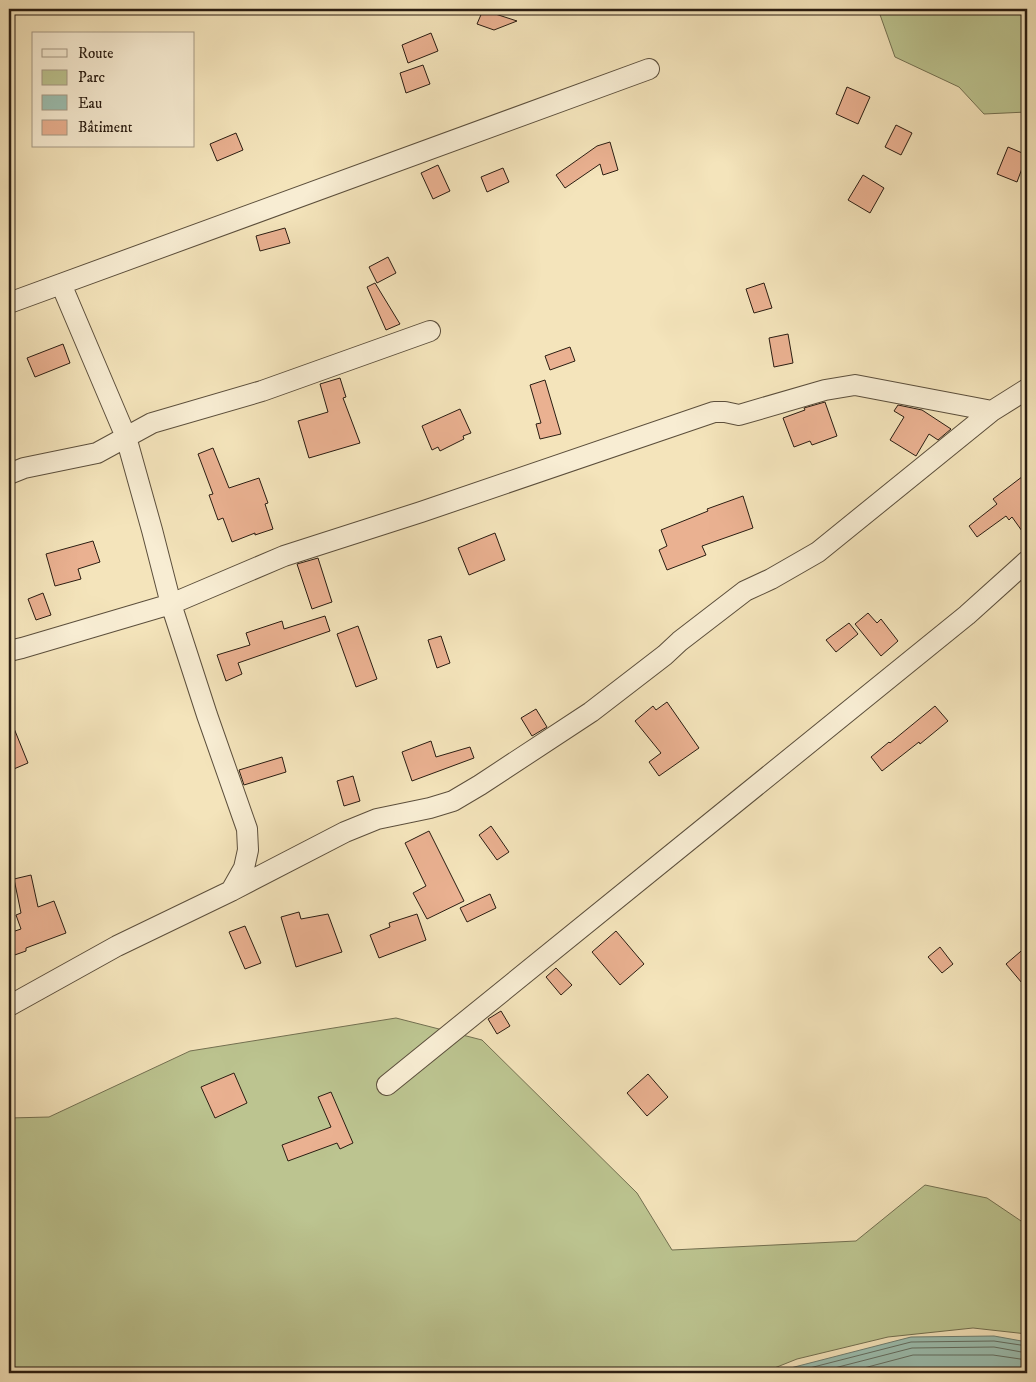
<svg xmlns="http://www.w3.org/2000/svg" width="1036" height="1382" viewBox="0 0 1036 1382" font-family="'IM FELL DW Pica',serif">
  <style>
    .green { fill: #bcc490; stroke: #737051 }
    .water { fill: #9cbfb1; stroke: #6e7e71 }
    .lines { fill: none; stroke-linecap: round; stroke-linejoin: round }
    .shore { stroke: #636e62; stroke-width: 1 }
    .building { fill: #eab191; stroke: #2a1d12 }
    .street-casing { stroke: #5c4f3c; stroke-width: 22 }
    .street { stroke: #f8edd3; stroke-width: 20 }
  </style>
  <rect width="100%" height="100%" fill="#f4e4bb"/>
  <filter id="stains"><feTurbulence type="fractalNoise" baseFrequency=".004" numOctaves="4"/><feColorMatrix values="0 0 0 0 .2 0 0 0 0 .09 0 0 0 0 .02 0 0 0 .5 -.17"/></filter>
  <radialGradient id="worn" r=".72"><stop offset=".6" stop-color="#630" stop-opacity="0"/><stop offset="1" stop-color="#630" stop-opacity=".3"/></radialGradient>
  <path class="green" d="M 878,9 L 1027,9 L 1027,112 L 984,114 L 959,87 L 895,57 Z
    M 396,1018 L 482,1040 L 637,1193 L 672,1250 L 856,1241 L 925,1185 L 987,1198 L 1027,1225 L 1027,1334 L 973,1328 L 888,1337 L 797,1359 L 762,1373 L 9,1373 L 9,1118 L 49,1117 L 190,1051 Z"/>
  <path class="water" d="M 994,1336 L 1027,1342 L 1027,1373 L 771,1373 L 911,1337 Z"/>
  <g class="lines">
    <path class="shore" d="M 790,1373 L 911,1342 L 994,1341 L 1027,1346
      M 815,1373 L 912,1348 L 994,1347 L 1027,1353
      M 845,1373 L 913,1355 L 993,1355 L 1027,1360"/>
  </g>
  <path class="building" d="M 483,10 L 517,21 L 494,30 L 477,24 Z
    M 431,33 L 438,51 L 408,63 L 402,45 Z
    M 423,65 L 430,84 L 406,93 L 400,73 Z
    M 847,87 L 870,97 L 858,124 L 836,114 Z
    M 896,125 L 912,133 L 901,155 L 885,147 Z
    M 236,133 L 243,150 L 217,161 L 210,144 Z
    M 610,142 L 618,170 L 603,175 L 600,164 L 565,188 L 556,175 L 597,146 Z
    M 1008,147 L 1027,155 L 1017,182 L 997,174 Z
    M 438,165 L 450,191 L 433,199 L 421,173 Z
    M 503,168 L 509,182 L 487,192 L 481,177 Z
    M 863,175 L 884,188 L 870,213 L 848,200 Z
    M 285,228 L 290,243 L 260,251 L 256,236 Z
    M 388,257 L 396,273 L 377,283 L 369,267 Z
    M 375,283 L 400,324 L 386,330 L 367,287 Z
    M 764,283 L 772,308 L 754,313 L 746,289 Z
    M 788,334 L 793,363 L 774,367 L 769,338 Z
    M 63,344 L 70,363 L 35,377 L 27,358 Z
    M 570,347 L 575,361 L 550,370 L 545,356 Z
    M 340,378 L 346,397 L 343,398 L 360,443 L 309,458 L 298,421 L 328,412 L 320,384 Z
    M 545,380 L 561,434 L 540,439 L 536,424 L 541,423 L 530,385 Z
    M 825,402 L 837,436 L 812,445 L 810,441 L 794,447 L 783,418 L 805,410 L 804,408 Z
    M 898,405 L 922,410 L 951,429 L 938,440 L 929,434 L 916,456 L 890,440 L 904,417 L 894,411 Z
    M 460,409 L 471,433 L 463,436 L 464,439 L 440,451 L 438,447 L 432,450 L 422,426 Z
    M 213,448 L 229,488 L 259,478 L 268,503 L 265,504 L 273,529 L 255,535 L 255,533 L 232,542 L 223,518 L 218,520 L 209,495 L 213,494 L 198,454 Z
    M 1027,473 L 1027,538 L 1012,517 L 1009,520 L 1006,516 L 977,537 L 969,526 L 997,504 L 993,499 Z
    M 743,496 L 753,528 L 702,546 L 706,555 L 667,570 L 659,550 L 667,546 L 661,530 L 708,511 L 707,509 Z
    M 495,533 L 505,560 L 469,575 L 458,548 Z
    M 93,541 L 100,562 L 78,569 L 81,579 L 55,586 L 46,554 Z
    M 318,558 L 332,602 L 312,609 L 297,564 Z
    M 43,593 L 51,615 L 36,620 L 28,599 Z
    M 868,613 L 877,623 L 881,619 L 898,641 L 881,656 L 855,624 Z
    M 325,616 L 330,631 L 238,663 L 242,674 L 226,681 L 217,655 L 250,645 L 246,633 L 282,621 L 284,629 Z
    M 849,623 L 858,634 L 836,652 L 826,640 Z
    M 358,626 L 377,679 L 356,687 L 337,634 Z
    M 441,636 L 450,663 L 437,668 L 428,640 Z
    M 667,702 L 699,748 L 659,776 L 649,762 L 661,753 L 635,721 L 653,706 L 656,710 Z
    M 935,706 L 948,721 L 920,744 L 919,742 L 882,771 L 871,757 L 889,742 L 890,743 Z
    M 536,709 L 547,727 L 532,736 L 521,718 Z
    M 9,716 L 28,763 L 9,771 Z
    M 431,741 L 436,757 L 470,747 L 474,758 L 412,781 L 402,752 Z
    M 282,757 L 286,772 L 244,785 L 239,770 Z
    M 353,776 L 360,801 L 344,806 L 337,781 Z
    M 491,826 L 509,852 L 497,860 L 479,835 Z
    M 429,831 L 464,901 L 427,919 L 413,893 L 426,886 L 405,843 Z
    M 31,875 L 38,907 L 54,901 L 66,933 L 26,948 L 26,951 L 9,957 L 9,933 L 21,929 L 16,915 L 21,913 L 14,879 Z
    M 490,894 L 496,908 L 467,922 L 460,908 Z
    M 299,912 L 301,919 L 328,914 L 342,952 L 296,967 L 281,917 Z
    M 417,914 L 426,940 L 379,958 L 370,935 L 390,927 L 389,923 Z
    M 245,926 L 261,963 L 245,969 L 229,932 Z
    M 616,931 L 644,964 L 620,985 L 592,952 Z
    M 1027,946 L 1027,989 L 1006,964 Z
    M 940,947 L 953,964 L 942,973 L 928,957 Z
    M 556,968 L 572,985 L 561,995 L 546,977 Z
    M 501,1011 L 510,1026 L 497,1034 L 488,1019 Z
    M 234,1073 L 247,1103 L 215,1118 L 201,1087 Z
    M 648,1074 L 668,1097 L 647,1116 L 627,1093 Z
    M 331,1092 L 353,1143 L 340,1149 L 337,1143 L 288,1161 L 282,1145 L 331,1127 L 318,1097 Z"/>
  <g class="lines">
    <g class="street-casing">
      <path id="street" d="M 61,284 L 126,437 L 152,530 L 171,604 L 207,715 L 247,829 L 248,850 L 244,868 L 231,891
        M 9,303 L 649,69
        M 9,474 L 24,468 L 97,453 L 152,423 L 262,391 L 430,331
        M 9,651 L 22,648 L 171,604 L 284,556 L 421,512 L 714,412 L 725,412 L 739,415 L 825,390 L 855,385 L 992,411
        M 9,1006 L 117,946 L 231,891 L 345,832 L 377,819 L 430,808 L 453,801 L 480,785 L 591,712 L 665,655 L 680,641 L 745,591 L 771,579 L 818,552 L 992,411 L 1027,389
        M 387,1085 L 967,615 L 1027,561"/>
    </g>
    <use href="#street" class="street"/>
  </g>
  <rect width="1036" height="1382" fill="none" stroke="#f4e4bb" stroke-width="30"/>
  <rect x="10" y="10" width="1016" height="1362" fill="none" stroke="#2a1d12" stroke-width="2.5"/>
  <rect x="15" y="15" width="1006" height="1352" fill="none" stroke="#2a1d12"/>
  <rect x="32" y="32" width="162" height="115" fill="#f8edd3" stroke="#a69a86"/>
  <rect x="42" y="49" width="25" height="8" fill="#f8edd3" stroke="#a69a86"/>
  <text x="78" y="58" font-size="15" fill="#2a1d12">Route</text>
  <rect x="42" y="70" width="25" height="15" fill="#bcc490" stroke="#a69a86"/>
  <text x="78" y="82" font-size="15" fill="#2a1d12">Parc</text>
  <rect x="42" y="95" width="25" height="15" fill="#9cbfb1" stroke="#a69a86"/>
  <text x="78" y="108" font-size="15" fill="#2a1d12">Eau</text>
  <rect x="42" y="120" width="25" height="15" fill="#eab191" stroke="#a69a86"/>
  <text x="78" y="132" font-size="15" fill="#2a1d12">Bâtiment</text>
  <rect width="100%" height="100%" filter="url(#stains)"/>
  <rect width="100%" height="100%" fill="url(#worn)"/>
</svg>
